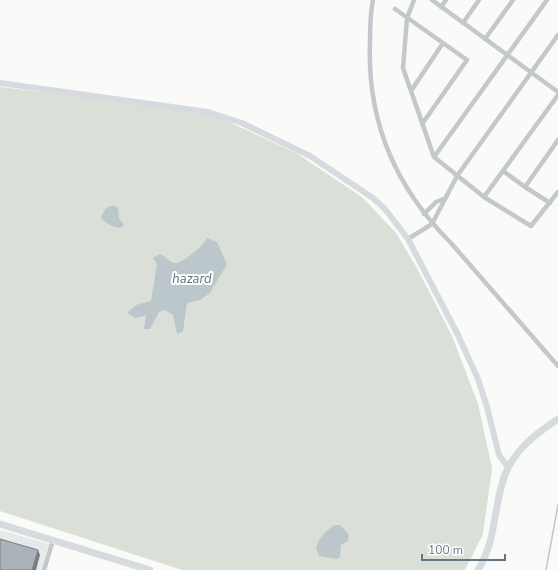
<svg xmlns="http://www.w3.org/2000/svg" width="558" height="570" viewBox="0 0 558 570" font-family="'Nunito Sans',sans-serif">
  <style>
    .built { fill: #e8e9e9 }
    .green { fill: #dadfd7 }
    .water { fill: #bbc7cb }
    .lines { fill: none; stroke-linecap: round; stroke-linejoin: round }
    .stream { stroke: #bbc7cb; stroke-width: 1.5 }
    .street { stroke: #c3c8cc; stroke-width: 4.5 }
    .secondary { stroke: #d6dbdf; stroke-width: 6 }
    .primary { stroke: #d6dbdf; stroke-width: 7 }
    .shaded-wall { fill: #777d82 }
    .building { fill: #aab3b9; stroke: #777d82 }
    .labels { text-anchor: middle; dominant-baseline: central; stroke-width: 4; stroke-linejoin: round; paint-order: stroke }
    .water-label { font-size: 13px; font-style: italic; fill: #60757c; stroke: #fff }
  </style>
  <rect width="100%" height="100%" fill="#fafaf8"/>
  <path class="built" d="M 0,530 L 49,544 L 41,570 L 0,570 Z"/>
  <path class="green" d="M 0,87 L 168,107 L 214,115 L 296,153 L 362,197 L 396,233 L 418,270 L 452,336 L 478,404 L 492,468 L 483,534 L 465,570 L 182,570 L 0,511 Z"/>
  <path class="water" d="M 114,205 L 118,208 L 119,218 L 124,225 L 121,228 C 115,228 104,223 101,217 L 106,208 Z
    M 207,238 L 217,242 L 227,264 L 210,293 L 200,300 L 187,303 L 183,331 L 177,334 L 173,315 L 165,310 L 159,312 L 150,329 L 144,329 L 146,315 L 136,318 L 127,313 L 136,305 L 151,301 L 157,264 L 153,258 L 160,254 C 165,256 171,264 177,263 C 185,261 203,246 207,238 Z
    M 335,525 L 340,525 L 349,535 L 348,541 L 341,545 L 340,557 L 337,559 L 319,556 L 316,547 C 320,537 326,530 335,525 Z"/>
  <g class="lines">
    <path class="stream" d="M 546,570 L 558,505"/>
    <path class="street" d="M 373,0 C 370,14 370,28 370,43 C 367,121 396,188 451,243 L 558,366
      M 414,0 L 407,18 L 403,68 L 434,157 L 484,197 L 531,226 L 558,192
      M 432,0 L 558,92
      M 441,7 L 446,0
      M 395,9 L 467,60 L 422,124
      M 463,23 L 479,0
      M 485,39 L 513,0
      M 411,91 L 443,43
      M 434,157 L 547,0
      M 503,171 L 525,187 L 558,140
      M 525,187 L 550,203
      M 484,197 L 558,95
      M 424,214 L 436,202 L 446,198
      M 408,239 L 432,224 L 457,176 L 558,35
      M 44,570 L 53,540"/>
    <path class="secondary" d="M 0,83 L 208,112 L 242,123 L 310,156 L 373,198 L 385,209 L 408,239 L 458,335 L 478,379 L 487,407 L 499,455 L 508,467"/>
    <path class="primary" d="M 0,524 L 150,570
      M 478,570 C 495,542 493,518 501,488 C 508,455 532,436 558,419"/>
  </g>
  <path class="shaded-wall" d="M 38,550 L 40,555 L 36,570 L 32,570 Z"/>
  <path class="building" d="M 0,539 L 38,550 L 32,570 L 0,570 Z"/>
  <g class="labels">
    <g class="water-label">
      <text x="192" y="279">hazard</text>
    </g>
  </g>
  <path d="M422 554v6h83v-6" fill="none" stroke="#657683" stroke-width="2"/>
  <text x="428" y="554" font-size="12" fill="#657683" stroke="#ffffff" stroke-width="3" paint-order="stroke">100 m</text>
</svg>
